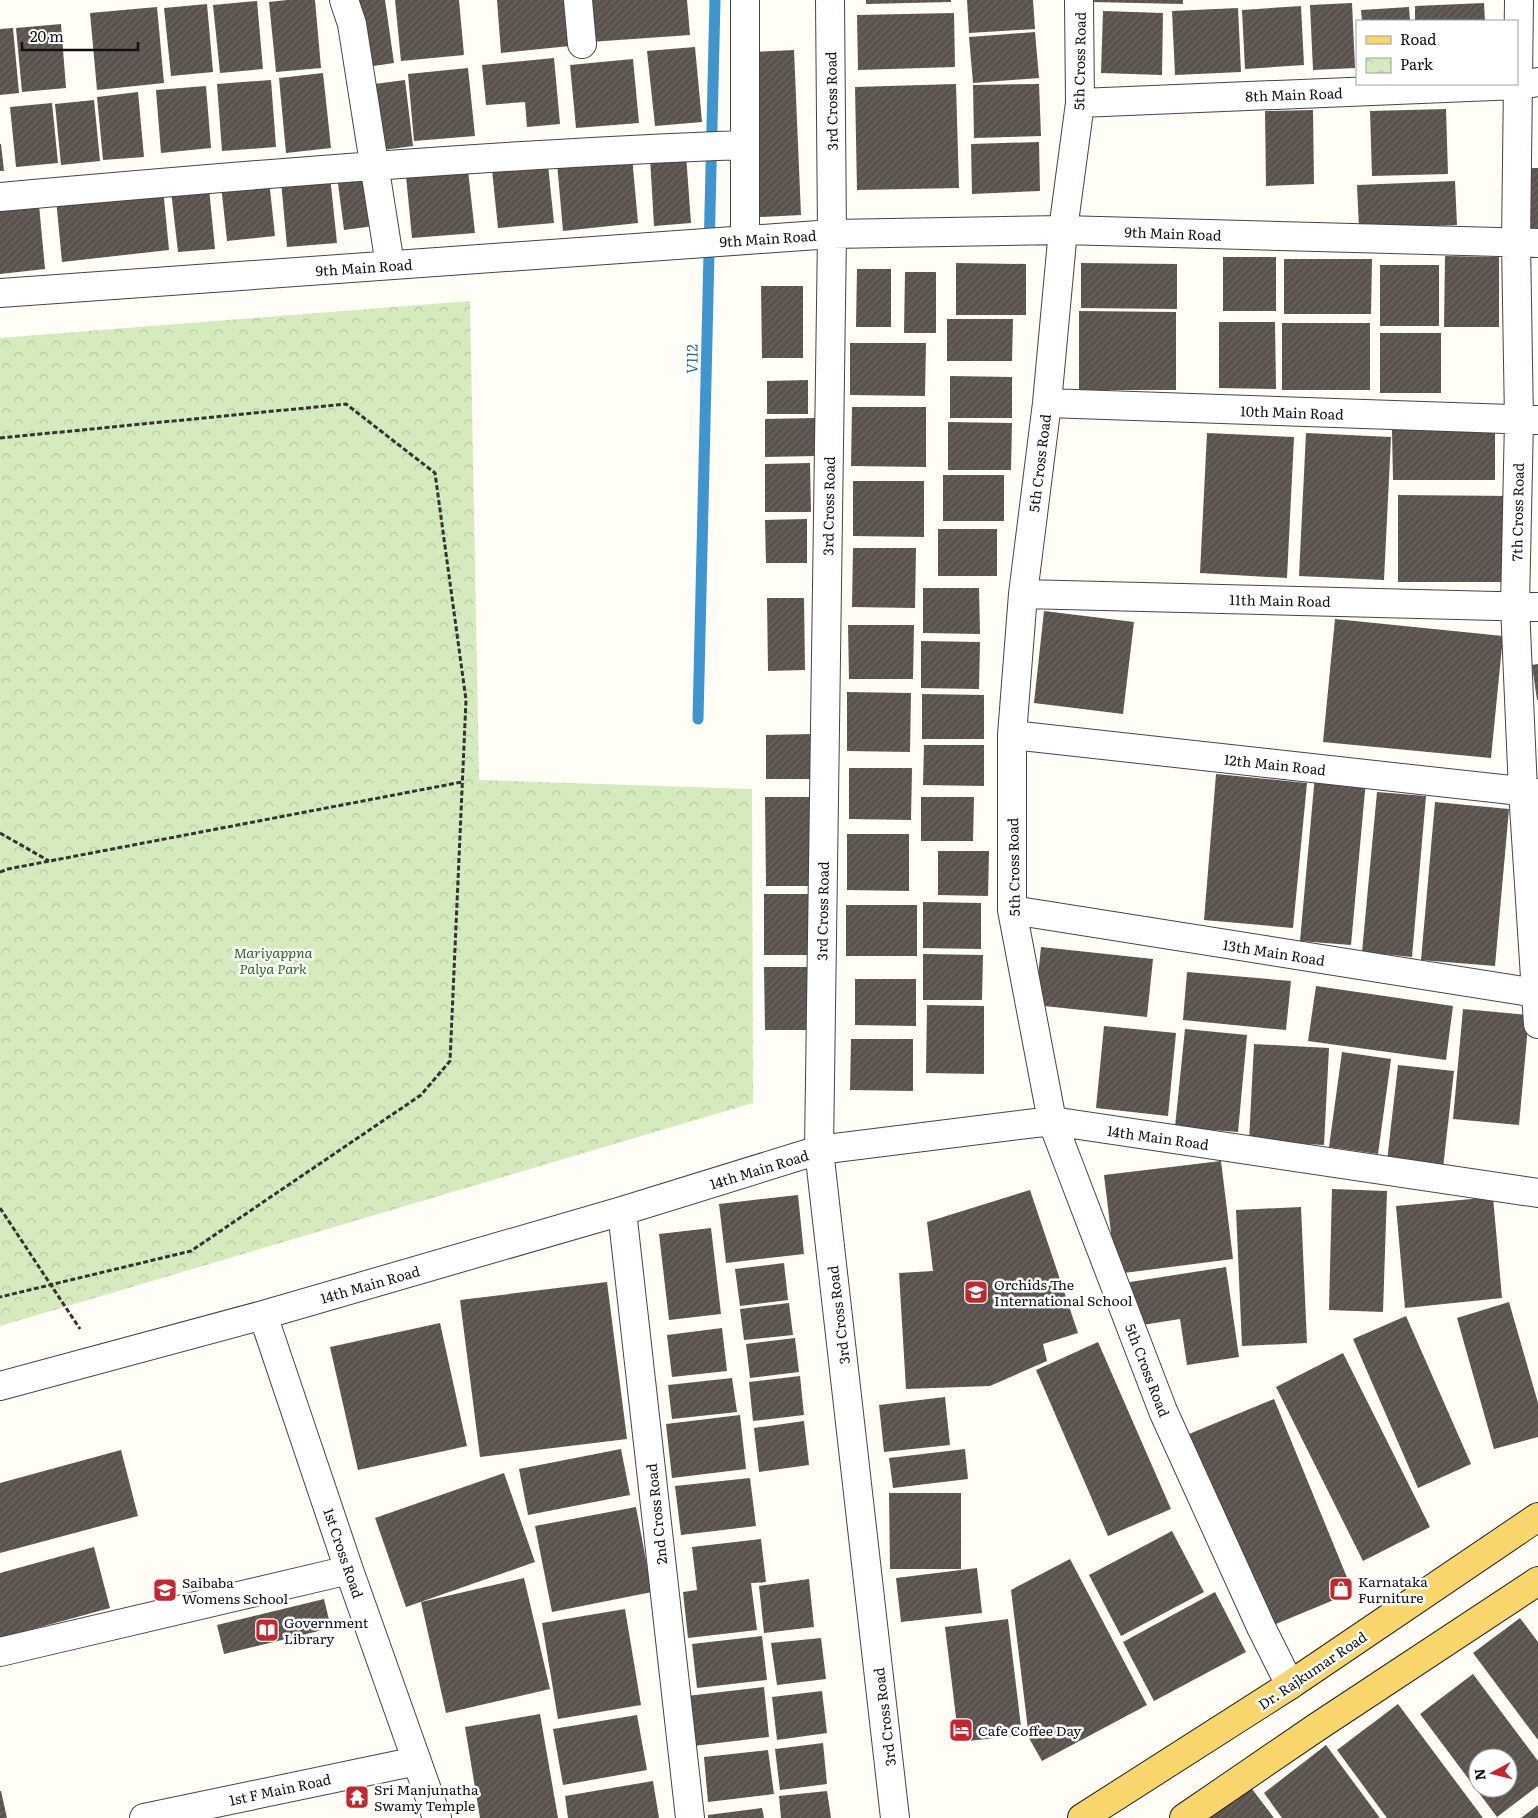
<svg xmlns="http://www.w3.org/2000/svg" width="1538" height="1818" viewBox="0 0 1538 1818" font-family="Literata,serif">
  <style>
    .park { fill: url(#park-crowns) }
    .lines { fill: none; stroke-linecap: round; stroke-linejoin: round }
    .stream { stroke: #3f96cf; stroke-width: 11 }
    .building { fill: url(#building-hatch); fill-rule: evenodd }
    .minor-casing { stroke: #444; stroke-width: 30 }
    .major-casing { stroke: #222; stroke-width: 30 }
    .path { stroke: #333; stroke-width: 3; stroke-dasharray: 5 2.5; stroke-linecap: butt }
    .minor { stroke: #fff; stroke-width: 28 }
    .major { stroke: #f9d66b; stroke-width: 28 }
    .labels { text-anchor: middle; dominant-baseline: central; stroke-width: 5; stroke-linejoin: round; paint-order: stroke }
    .street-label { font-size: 14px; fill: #111; stroke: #fff }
    .park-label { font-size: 14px; font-style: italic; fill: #2f6b1f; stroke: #fff }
    .poi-label { font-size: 14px; fill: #111; stroke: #fff; text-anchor: start }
    .water-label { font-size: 15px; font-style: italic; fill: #1768a6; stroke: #fff }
  </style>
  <defs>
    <pattern id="park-crowns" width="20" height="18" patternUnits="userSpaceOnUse" patternTransform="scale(1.25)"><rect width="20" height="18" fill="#d5ebbd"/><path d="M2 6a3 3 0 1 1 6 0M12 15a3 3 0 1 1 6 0" fill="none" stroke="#b6c8a1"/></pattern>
    <pattern id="building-hatch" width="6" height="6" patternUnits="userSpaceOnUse" patternTransform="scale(1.25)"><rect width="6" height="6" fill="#5a524d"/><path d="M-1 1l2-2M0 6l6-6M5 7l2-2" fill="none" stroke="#6d6662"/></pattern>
  </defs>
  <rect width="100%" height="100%" fill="#fffdf5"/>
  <path class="park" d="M 470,301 L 479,780 L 752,789 L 753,1103 L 0,1326 L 0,338 Z"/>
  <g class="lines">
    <path class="stream" d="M 698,719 L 715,0"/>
  </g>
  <path class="building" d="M 287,0 L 315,0 L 321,68 L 276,72 L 269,2 Z
    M 355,0 L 385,0 L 394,63 L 360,68 Z
    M 395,0 L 459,0 L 464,55 L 401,61 Z
    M 497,0 L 565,0 L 570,46 L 501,53 Z
    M 588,0 L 687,0 L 690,35 L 590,42 Z
    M 866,0 L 951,0 L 951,2 L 866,4 Z
    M 967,0 L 1033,0 L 1035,29 L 969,33 Z
    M 1091,0 L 1183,0 L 1183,4 L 1091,2 Z
    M 257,1 L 263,69 L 220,73 L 213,5 Z
    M 1352,3 L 1355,68 L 1313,70 L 1310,5 Z
    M 1484,3 L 1485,21 L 1415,21 L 1415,6 Z
    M 207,4 L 213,72 L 171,76 L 164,8 Z
    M 1301,6 L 1304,65 L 1245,69 L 1242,10 Z
    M 157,7 L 164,83 L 97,90 L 90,13 Z
    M 1409,7 L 1410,21 L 1362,21 L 1361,10 Z
    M 1238,8 L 1241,72 L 1175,75 L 1172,11 Z
    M 1103,11 L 1163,13 L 1162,75 L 1101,73 Z
    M 954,13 L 955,67 L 858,70 L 857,15 Z
    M 61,24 L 66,88 L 22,92 L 16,28 Z
    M 13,28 L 19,93 L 0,95 L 0,29 Z
    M 1035,32 L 1039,78 L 973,83 L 969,37 Z
    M 695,47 L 702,122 L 655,126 L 647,51 Z
    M 794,50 L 801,215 L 760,217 L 753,52 Z
    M 554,58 L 560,124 L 527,127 L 525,102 L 486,105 L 482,65 Z
    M 633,59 L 639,123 L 576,128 L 570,65 Z
    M 468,68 L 475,136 L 414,141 L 408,74 Z
    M 323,73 L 331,148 L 286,153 L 279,78 Z
    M 271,80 L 276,147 L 222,151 L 217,84 Z
    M 405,80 L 413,146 L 375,151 L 367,85 Z
    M 956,84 L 959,188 L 857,190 L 855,87 Z
    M 1039,84 L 1041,136 L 974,138 L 973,85 Z
    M 206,86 L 211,148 L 161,153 L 156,90 Z
    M 138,92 L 144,157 L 103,160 L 97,97 Z
    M 94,100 L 100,161 L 61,165 L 55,104 Z
    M 52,103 L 58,163 L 16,167 L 10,107 Z
    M 1446,109 L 1448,174 L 1372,176 L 1370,111 Z
    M 1313,110 L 1314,184 L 1266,186 L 1265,111 Z
    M 1039,142 L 1040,191 L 972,194 L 971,144 Z
    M 0,144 L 1,144 L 4,171 L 0,171 Z
    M 686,155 L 691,223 L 654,226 L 650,158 Z
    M 632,156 L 638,223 L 563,231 L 557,163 Z
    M 548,165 L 554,223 L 498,228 L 492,170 Z
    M 1527,168 L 1538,168 L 1538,230 L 1529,231 Z
    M 468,170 L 475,233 L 412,238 L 406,176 Z
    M 368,172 L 374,226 L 344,230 L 337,176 Z
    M 330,176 L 337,243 L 287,247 L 281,181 Z
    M 269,180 L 275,236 L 227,241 L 221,185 Z
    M 1455,181 L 1457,225 L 1359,229 L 1357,185 Z
    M 163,188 L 169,250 L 62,262 L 56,199 Z
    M 209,188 L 215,249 L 178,252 L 171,191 Z
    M 39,205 L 45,269 L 0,274 L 0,208 Z
    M 1445,256 L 1499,257 L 1499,327 L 1444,327 Z
    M 1223,257 L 1276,257 L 1276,311 L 1223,311 Z
    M 1284,259 L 1372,259 L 1371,314 L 1284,314 Z
    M 956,263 L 1026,264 L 1026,315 L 956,315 Z
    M 1081,263 L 1177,264 L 1177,309 L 1081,308 Z
    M 1380,265 L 1439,265 L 1439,326 L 1380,326 Z
    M 857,269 L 891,269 L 891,327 L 856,327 Z
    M 905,272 L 936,272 L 936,333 L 904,333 Z
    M 761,286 L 803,286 L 803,358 L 762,358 Z
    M 1079,311 L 1176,312 L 1176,390 L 1079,390 Z
    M 947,319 L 1013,319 L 1012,361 L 947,361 Z
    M 1219,322 L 1275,322 L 1276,389 L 1219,388 Z
    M 1282,323 L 1370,323 L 1370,390 L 1282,390 Z
    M 1380,333 L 1441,333 L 1441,393 L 1380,393 Z
    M 850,343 L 926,343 L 925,396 L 850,395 Z
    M 950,376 L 1012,377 L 1012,418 L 950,418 Z
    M 808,380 L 808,414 L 767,414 L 767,381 Z
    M 852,407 L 926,407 L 926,467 L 851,466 Z
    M 815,418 L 815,456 L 765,457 L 765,419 Z
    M 948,422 L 1012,423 L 1011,470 L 948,470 Z
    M 1392,430 L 1495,430 L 1495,480 L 1393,480 Z
    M 1207,433 L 1294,437 L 1287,578 L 1200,573 Z
    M 1306,433 L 1391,437 L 1384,580 L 1299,576 Z
    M 810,463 L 811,512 L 765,512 L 765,464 Z
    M 943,475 L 1004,475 L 1004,521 L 943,521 Z
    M 853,481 L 924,481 L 924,537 L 853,536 Z
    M 1398,495 L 1513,496 L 1513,582 L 1398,582 Z
    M 807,519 L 807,563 L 766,563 L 765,520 Z
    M 938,529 L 997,529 L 997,576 L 938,576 Z
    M 853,548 L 916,548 L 915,608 L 852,607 Z
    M 923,588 L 979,588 L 980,634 L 923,633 Z
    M 767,598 L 804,598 L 805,670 L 768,671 Z
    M 1044,611 L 1134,622 L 1123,714 L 1034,703 Z
    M 1335,619 L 1503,636 L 1491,758 L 1323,742 Z
    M 848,625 L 914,625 L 913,679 L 849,679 Z
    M 921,641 L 980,642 L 979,689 L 921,688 Z
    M 1538,664 L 1538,700 L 1537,700 L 1532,665 Z
    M 847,692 L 911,693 L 910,752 L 847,751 Z
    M 922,694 L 984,695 L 984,739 L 922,739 Z
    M 813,734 L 814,779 L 766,779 L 766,735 Z
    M 924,745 L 984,745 L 984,786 L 923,785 Z
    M 849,768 L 912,768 L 911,820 L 849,819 Z
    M 1216,774 L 1307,783 L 1293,928 L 1204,920 Z
    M 1315,775 L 1366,780 L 1351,945 L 1300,941 Z
    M 1377,792 L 1426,796 L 1412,957 L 1362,952 Z
    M 765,797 L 809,797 L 809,886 L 766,886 Z
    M 921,797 L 974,797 L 973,841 L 921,841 Z
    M 1435,802 L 1509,809 L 1495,966 L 1421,960 Z
    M 847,834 L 909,834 L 909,891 L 847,890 Z
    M 938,851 L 989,851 L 988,896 L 938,895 Z
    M 764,894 L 809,894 L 810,955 L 764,955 Z
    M 923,902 L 981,903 L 981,949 L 923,948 Z
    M 846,905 L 917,905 L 917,956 L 846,956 Z
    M 1041,947 L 1153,959 L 1147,1017 L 1035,1005 Z
    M 923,954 L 983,955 L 982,1000 L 923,1000 Z
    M 764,967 L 811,967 L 811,1030 L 765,1030 Z
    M 1187,972 L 1291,981 L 1286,1030 L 1183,1020 Z
    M 855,979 L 916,979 L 916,1026 L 855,1025 Z
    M 1316,986 L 1453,1006 L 1446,1060 L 1308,1041 Z
    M 927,1005 L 984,1006 L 984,1074 L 926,1073 Z
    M 1463,1009 L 1529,1015 L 1519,1125 L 1453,1119 Z
    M 1104,1026 L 1176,1033 L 1168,1116 L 1096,1108 Z
    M 1185,1029 L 1247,1035 L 1238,1132 L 1175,1127 Z
    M 851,1039 L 913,1039 L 913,1091 L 850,1090 Z
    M 1254,1044 L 1329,1048 L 1324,1145 L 1249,1141 Z
    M 1342,1052 L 1391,1059 L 1378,1154 L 1329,1147 Z
    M 1398,1065 L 1454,1071 L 1443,1168 L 1387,1161 Z
    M 1221,1161 L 1233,1259 L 1116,1274 L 1104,1175 Z
    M 1332,1189 L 1387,1191 L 1383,1312 L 1329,1310 Z
    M 1030,1190 L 1078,1333 L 1043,1344 L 1047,1361 L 990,1386 L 906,1389 L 899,1273 L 933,1271 L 927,1222 Z
    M 798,1195 L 804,1254 L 726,1263 L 719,1204 Z
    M 1493,1197 L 1502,1298 L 1405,1308 L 1396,1206 Z
    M 1301,1207 L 1307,1343 L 1242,1346 L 1236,1210 Z
    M 711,1228 L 721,1314 L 669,1320 L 659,1234 Z
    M 784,1263 L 788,1300 L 740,1306 L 735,1269 Z
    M 1226,1267 L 1239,1357 L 1187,1365 L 1180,1319 L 1136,1326 L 1130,1282 Z
    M 607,1282 L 627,1439 L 480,1457 L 460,1300 Z
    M 1509,1302 L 1538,1403 L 1538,1437 L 1494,1449 L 1457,1318 Z
    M 789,1303 L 793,1335 L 744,1340 L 740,1309 Z
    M 1406,1316 L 1471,1464 L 1418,1488 L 1353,1339 Z
    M 440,1323 L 467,1446 L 358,1470 L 330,1347 Z
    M 722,1328 L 727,1371 L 672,1377 L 667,1335 Z
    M 795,1338 L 799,1372 L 750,1378 L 746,1344 Z
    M 1098,1342 L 1171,1509 L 1108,1536 L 1036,1370 Z
    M 1343,1353 L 1430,1527 L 1363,1561 L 1276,1387 Z
    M 800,1376 L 804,1415 L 753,1421 L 749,1382 Z
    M 732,1378 L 737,1412 L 672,1419 L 668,1385 Z
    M 945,1397 L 950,1445 L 884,1452 L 879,1405 Z
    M 1274,1399 L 1353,1592 L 1269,1627 L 1189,1434 Z
    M 740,1415 L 746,1469 L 672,1478 L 666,1424 Z
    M 804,1421 L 809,1465 L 759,1472 L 754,1428 Z
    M 621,1449 L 630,1495 L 528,1515 L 519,1469 Z
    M 965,1449 L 968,1479 L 893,1488 L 889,1458 Z
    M 121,1450 L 138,1516 L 0,1553 L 0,1483 Z
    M 504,1473 L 535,1562 L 406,1607 L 375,1518 Z
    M 750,1478 L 756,1526 L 681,1535 L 675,1486 Z
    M 889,1493 L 961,1493 L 961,1569 L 890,1569 Z
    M 636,1507 L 652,1592 L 552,1612 L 535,1526 Z
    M 1172,1531 L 1204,1592 L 1121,1636 L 1089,1575 Z
    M 761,1539 L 766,1582 L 751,1583 L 757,1630 L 688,1638 L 683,1592 L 697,1590 L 692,1547 Z
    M 94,1547 L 110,1608 L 0,1638 L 0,1573 Z
    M 1070,1559 L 1147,1705 L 1042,1761 L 1029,1738 L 1011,1590 Z
    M 977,1568 L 982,1613 L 901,1622 L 896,1578 Z
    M 524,1578 L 550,1689 L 446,1713 L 421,1602 Z
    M 809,1579 L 814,1627 L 764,1633 L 759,1586 Z
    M 1215,1592 L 1246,1652 L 1154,1701 L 1123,1642 Z
    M 324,1599 L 331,1628 L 224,1654 L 217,1625 Z
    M 625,1609 L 641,1705 L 558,1719 L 542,1623 Z
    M 1520,1618 L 1538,1642 L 1538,1740 L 1473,1653 Z
    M 1008,1619 L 1022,1735 L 959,1742 L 945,1627 Z
    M 762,1636 L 767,1680 L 697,1688 L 692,1644 Z
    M 821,1638 L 826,1679 L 777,1685 L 771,1643 Z
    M 1473,1674 L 1538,1761 L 1538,1786 L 1497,1817 L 1420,1714 ZM 1478,1758 L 1508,1758 L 1508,1788 L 1478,1788 Z
    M 764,1687 L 769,1737 L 693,1746 L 687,1696 Z
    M 822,1691 L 827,1733 L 777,1740 L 772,1697 Z
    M 1398,1704 L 1483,1818 L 1387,1818 L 1337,1750 Z
    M 540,1714 L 558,1818 L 480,1818 L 465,1727 Z
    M 637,1715 L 647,1770 L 563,1785 L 553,1729 Z
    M 823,1743 L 827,1784 L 780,1790 L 775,1749 Z
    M 1326,1745 L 1380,1818 L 1282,1818 L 1264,1793 Z
    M 768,1750 L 774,1794 L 708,1802 L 704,1757 Z
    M 653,1781 L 659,1818 L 568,1818 L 565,1796 Z
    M 1249,1785 L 1274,1818 L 1205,1818 Z
    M 0,1791 L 1,1791 L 7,1818 L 0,1818 Z
    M 827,1791 L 831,1818 L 781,1818 L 779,1796 Z
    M 1538,1805 L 1538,1818 L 1521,1818 Z
    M 762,1808 L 764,1818 L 708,1818 L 708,1815 Z"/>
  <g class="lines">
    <g class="minor-casing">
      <path id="minor" d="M 344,0 L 352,24 L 390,265
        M 578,0 L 582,44
        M 830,0 L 832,234 L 819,1150 L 895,1818
        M 1079,0 L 1080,103 L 1063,230 L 1047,403 L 1023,594 L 1012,735 L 1012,910 L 1052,1121 L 1163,1411 L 1261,1627 L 1290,1685
        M 1519,0 L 1516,243 L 1519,420 L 1515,606 L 1523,791 L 1538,1024
        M 1080,103 L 1518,85 L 1538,82
        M 0,197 C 248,175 496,154 745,145
        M 745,240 L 745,0
        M 0,293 L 832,234 L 1063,230 L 1538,243
        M 1047,403 L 1537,420
        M 1023,594 L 1538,607
        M 1012,735 L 1538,793
        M 1012,910 L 1536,993
        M 622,1211 L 690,1818
        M 263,1315 L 349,1570 L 437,1818
        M 0,1386 L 263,1315 L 622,1211 L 819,1150 L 1052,1121 L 1538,1193
        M 0,1652 L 349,1570
        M 144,1818 L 417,1761"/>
    </g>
    <g class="major-casing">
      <path id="major" d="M 1082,1818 L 1290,1685 L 1538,1517
        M 1184,1818 L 1317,1727 L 1538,1581"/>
    </g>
    <path class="path" d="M 0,438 L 346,404 L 435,473 L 466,700 L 450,1061 L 421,1095 L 191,1251 L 0,1297
      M 0,833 L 49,861
      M 0,872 L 8,869 L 462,782
      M 0,1208 L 80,1329"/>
    <use href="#minor" class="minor"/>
    <use href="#major" class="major"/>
  </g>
  <defs>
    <g id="school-square" transform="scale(1.25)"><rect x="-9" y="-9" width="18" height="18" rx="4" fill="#c4262e" stroke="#fff"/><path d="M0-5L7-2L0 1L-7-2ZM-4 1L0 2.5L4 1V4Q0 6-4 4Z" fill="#fff"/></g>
    <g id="shop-square" transform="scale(1.25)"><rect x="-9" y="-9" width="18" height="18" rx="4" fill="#c4262e" stroke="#fff"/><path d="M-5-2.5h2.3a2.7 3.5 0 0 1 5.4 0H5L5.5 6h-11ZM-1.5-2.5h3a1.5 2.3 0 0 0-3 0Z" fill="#fff"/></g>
    <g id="library-square" transform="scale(1.25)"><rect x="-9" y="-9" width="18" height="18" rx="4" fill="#c4262e" stroke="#fff"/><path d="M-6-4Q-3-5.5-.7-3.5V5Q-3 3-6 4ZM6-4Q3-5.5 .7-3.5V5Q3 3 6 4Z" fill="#fff"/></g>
    <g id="hotel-square" transform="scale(1.25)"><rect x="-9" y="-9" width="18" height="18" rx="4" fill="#c4262e" stroke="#fff"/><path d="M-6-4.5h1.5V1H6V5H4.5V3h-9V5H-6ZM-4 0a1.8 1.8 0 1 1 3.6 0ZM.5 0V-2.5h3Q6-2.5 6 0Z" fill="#fff"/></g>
    <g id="temple-square" transform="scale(1.25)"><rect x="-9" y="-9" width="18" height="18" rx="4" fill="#c4262e" stroke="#fff"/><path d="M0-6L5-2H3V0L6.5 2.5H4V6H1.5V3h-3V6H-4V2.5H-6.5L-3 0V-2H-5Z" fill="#fff"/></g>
  </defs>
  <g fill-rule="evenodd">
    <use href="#school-square" x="976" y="1292"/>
    <use href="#shop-square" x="1341" y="1589"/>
    <use href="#school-square" x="165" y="1590"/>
    <use href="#library-square" x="267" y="1630"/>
    <use href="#hotel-square" x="961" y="1730"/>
    <use href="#temple-square" x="357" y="1797"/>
  </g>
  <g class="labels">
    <g class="street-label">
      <text transform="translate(1079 61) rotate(-89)">5th Cross Road</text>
      <text transform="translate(1294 94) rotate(-2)">8th Main Road</text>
      <text transform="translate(831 101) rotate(-91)">3rd Cross Road</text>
      <text transform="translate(1173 233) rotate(2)">9th Main Road</text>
      <text transform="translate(768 238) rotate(-4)">9th Main Road</text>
      <text transform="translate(364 267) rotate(-4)">9th Main Road</text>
      <text transform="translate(1292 412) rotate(2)">10th Main Road</text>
      <text transform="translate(1039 463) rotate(-83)">5th Cross Road</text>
      <text transform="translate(828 506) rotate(-89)">3rd Cross Road</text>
      <text transform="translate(1517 512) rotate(-89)">7th Cross Road</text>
      <text transform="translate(1280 600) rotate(1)">11th Main Road</text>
      <text transform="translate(1275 764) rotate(6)">12th Main Road</text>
      <text transform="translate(1013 867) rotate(-91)">5th Cross Road</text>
      <text transform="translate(822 911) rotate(-89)">3rd Cross Road</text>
      <text transform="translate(1274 952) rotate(9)">13th Main Road</text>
      <text transform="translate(1158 1137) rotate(8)">14th Main Road</text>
      <text transform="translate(759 1169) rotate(-17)">14th Main Road</text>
      <text transform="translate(370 1284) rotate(-16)">14th Main Road</text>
      <text transform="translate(838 1315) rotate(-97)">3rd Cross Road</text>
      <text transform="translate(1148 1370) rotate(69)">5th Cross Road</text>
      <text transform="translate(656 1514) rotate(-96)">2nd Cross Road</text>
      <text transform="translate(344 1553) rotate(71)">1st Cross Road</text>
      <text transform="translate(1312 1670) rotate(-34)">Dr. Rajkumar Road</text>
      <text transform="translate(884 1717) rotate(-97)">3rd Cross Road</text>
      <text transform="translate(280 1789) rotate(-12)">1st F Main Road</text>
    </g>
    <g class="park-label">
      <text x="273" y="952">Mariyappna<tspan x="273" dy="16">Palya Park</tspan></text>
    </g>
    <g class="poi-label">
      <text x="994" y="1284">Orchids The<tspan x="994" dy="16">International School</tspan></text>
      <text x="1358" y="1581">Karnataka<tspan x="1358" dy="16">Furniture</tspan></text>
      <text x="182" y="1582">Saibaba<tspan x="182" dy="16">Womens School</tspan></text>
      <text x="284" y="1622">Government<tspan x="284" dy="16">Library</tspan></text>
      <text x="978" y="1730">Cafe Coffee Day</text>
      <text x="374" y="1789">Sri Manjunatha<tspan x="374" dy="16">Swamy Temple</tspan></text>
    </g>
    <g class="water-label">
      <text transform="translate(691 359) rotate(-89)">V112</text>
    </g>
  </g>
  <rect x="1356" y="20" width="162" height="65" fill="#ffffff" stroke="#a0a0a0"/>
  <rect x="1366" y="36" width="25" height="8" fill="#f9d66b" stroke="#a0a0a0"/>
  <text x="1400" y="45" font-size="15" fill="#111111">Road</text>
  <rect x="1366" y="58" width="25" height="15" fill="url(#park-crowns)" stroke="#a0a0a0"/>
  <text x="1400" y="70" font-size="15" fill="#111111">Park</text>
  <g transform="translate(1493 1773) rotate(263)"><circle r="24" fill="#ffffff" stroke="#a0a0a0"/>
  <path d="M0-4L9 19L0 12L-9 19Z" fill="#c4262e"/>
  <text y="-8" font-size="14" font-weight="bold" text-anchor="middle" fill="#111111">N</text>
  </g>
  <path d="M22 42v8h116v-8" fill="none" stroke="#111111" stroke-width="2.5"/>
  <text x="30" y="42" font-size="15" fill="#111111" stroke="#ffffff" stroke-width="4" paint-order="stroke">20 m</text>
</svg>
